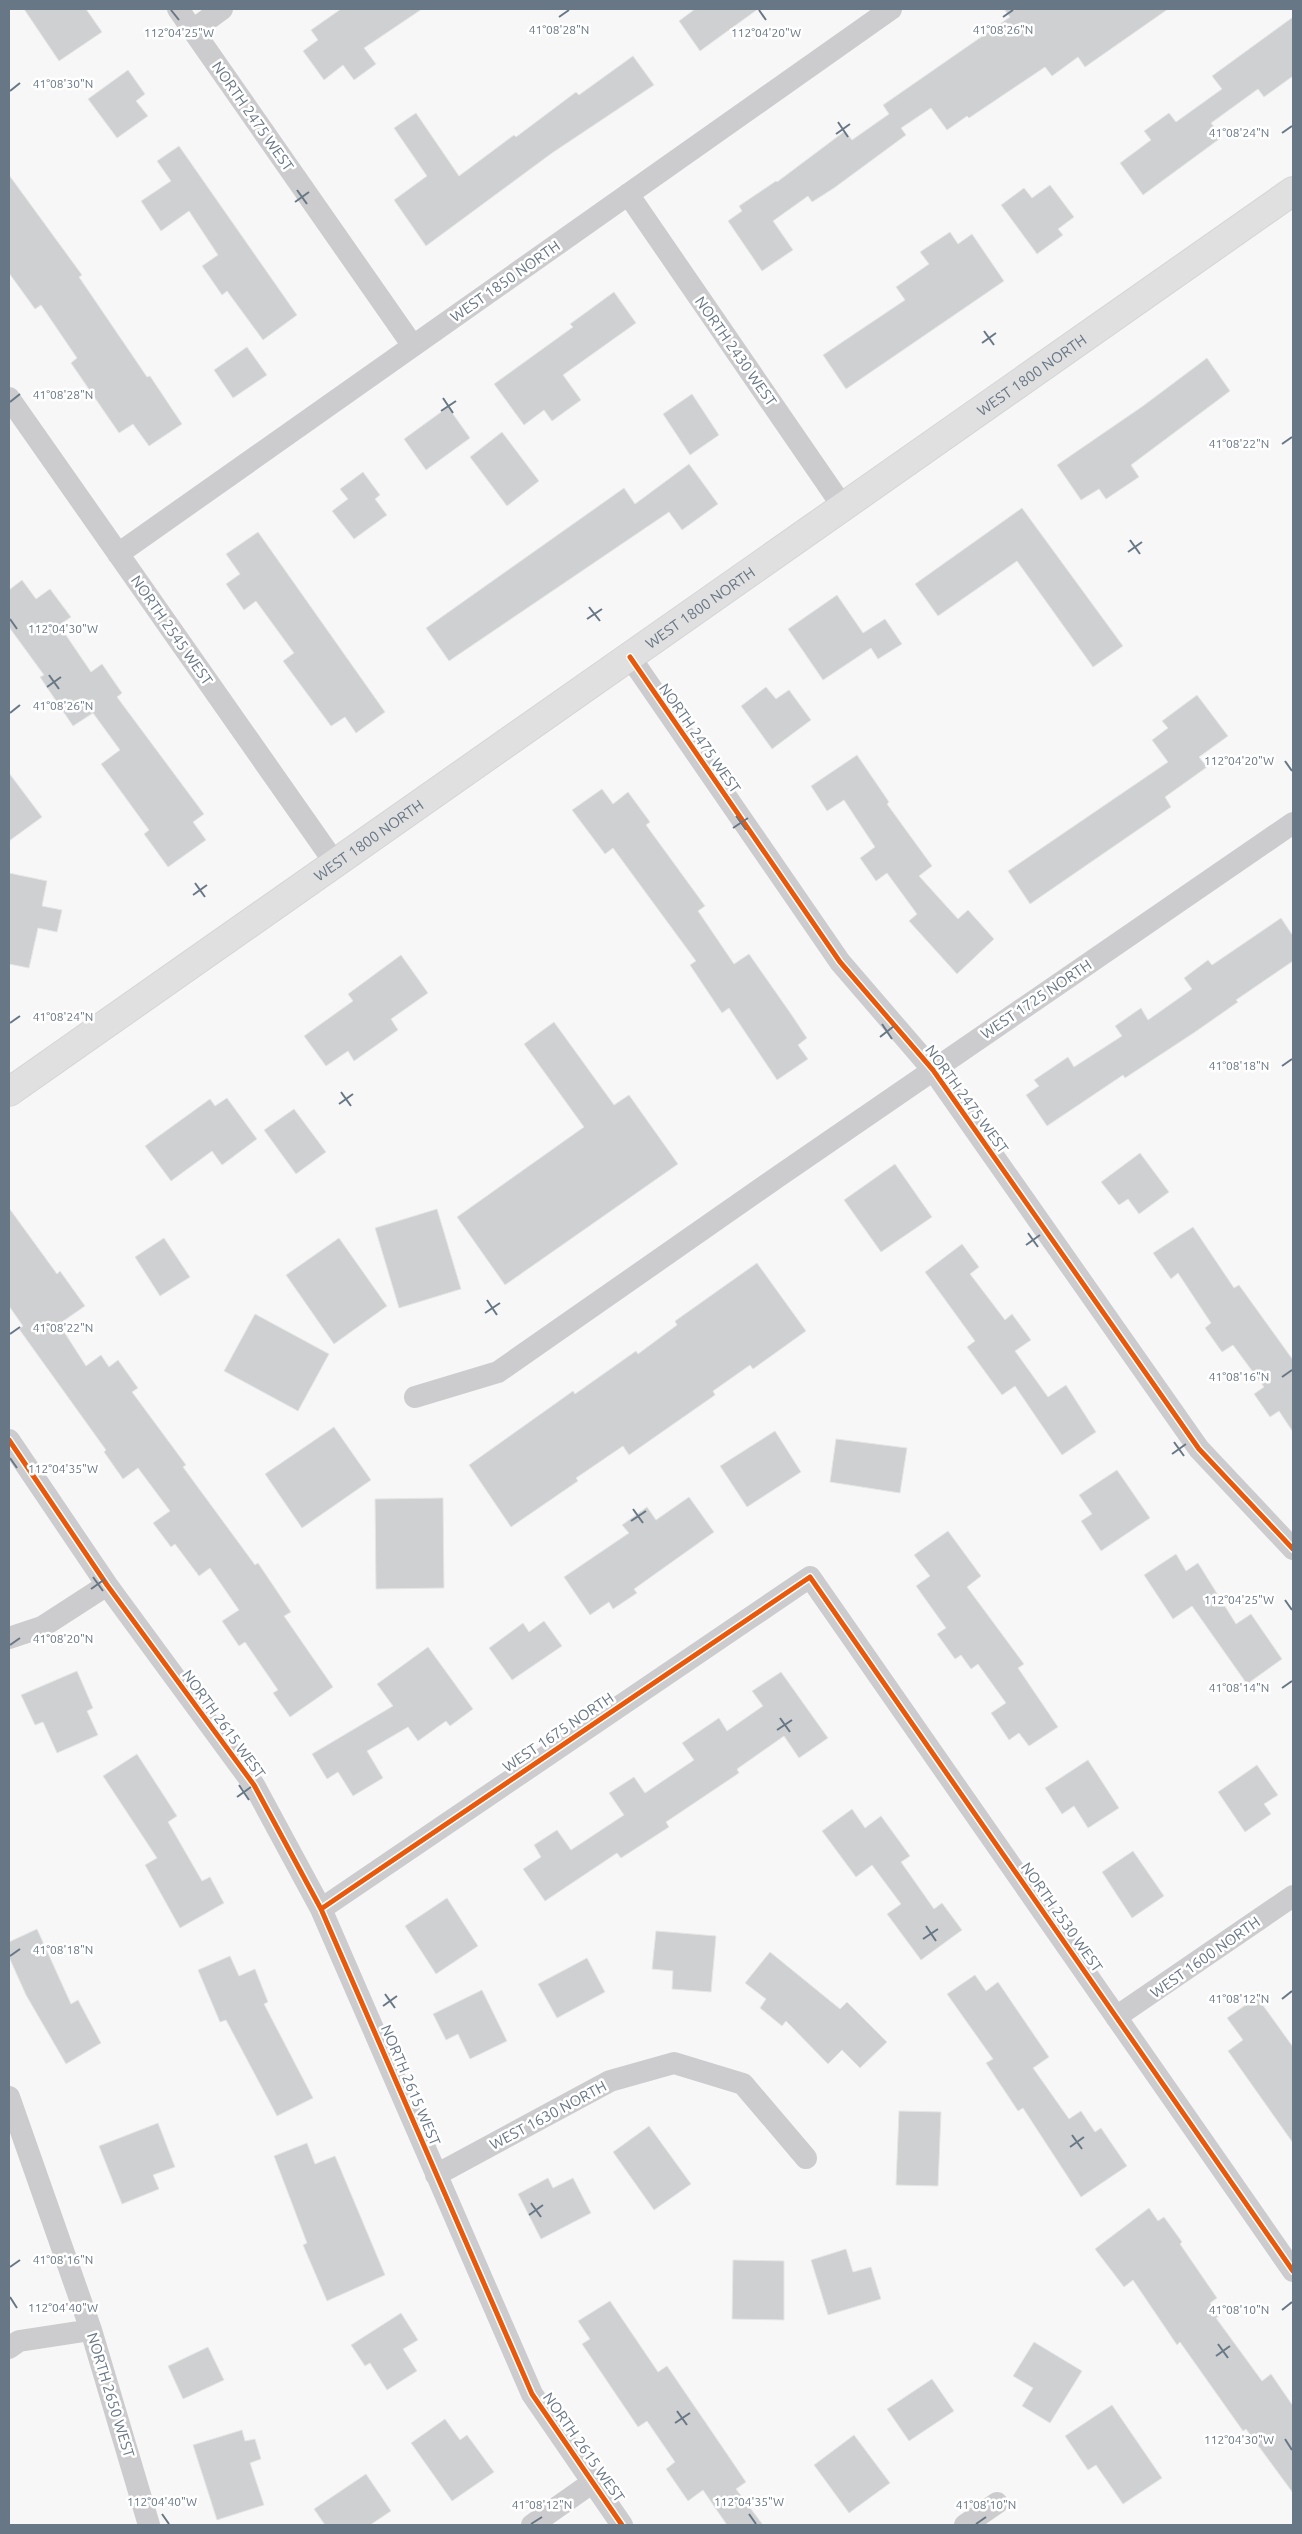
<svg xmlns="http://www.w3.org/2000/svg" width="1302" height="2534" viewBox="0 0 1302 2534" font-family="Ubuntu,sans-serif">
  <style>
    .building { fill: #ced0d1; stroke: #e6e6e6 }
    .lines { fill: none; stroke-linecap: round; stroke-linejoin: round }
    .secondary-casing { stroke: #d4d5d6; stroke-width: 30 }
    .street { stroke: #ccccce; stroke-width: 22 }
    .secondary { stroke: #e0e0e1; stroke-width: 28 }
    .cycleway-casing { stroke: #fff; stroke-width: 8 }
    .cycleway { stroke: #e8590c; stroke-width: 5 }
    .ticks { fill: none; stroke: #687786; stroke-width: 2 }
    .labels { text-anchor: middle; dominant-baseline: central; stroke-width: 5; stroke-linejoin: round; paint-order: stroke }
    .street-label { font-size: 15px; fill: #687786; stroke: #fff }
    .ticks-label { font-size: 12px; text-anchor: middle; fill: #687786; stroke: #fff; stroke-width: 5; stroke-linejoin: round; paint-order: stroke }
  </style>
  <rect width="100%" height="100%" fill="#f7f7f7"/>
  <path class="building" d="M 24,9 L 86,9 L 102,32 L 59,61 Z
    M 341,9 L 422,9 L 364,48 L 376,64 L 354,80 L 343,65 L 324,80 L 303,51 L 318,40 L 311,30 Z
    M 695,9 L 758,9 L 700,51 L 679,21 Z
    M 1004,9 L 1168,9 L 1085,67 L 1078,57 L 1052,76 L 1045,67 L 969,118 L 967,116 L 947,130 L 931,108 L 901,128 L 906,135 L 834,188 L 812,202 L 808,196 L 773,221 L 793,250 L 762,271 L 728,221 L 742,211 L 739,206 L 776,181 L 777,182 L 845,131 L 852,140 L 889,114 L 883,105 L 1010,17 Z
    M 1293,17 L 1293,76 L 1264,97 L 1258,89 L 1211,123 L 1222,137 L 1143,195 L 1120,163 L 1151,140 L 1144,131 L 1169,113 L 1176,122 L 1222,89 L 1212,76 Z
    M 633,56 L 654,85 L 552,153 L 426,246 L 394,200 L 427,176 L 394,128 L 416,113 L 459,176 L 514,135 L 516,137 L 576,92 L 579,95 Z
    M 128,70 L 145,94 L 136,101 L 148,116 L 117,138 L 88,99 Z
    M 179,146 L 297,315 L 263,340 L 227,291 L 222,295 L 202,266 L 218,255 L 189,211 L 161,231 L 141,201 L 171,181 L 157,161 Z
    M 9,175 L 82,275 L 79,277 L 147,377 L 150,376 L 182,424 L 149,446 L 133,424 L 119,433 L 71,363 L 77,358 L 41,305 L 35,309 L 9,273 Z
    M 1050,185 L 1074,217 L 1058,229 L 1063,235 L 1037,254 L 1001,205 L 1024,188 L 1032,198 Z
    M 950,232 L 958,244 L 972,234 L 1004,281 L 846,389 L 823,355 L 905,300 L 896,287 L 929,264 L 920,252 Z
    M 614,292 L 636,323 L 563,375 L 581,400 L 552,421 L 544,410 L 524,425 L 494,384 L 573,327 L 570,324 Z
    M 247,347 L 267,375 L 233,398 L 214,370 Z
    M 1207,358 L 1230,391 L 1131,465 L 1139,477 L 1106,499 L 1099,489 L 1081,500 L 1057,465 L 1143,406 Z
    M 692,394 L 719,435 L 690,455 L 663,414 Z
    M 448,407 L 470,438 L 426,470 L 404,439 Z
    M 502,432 L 539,481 L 507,506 L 470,457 Z
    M 689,464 L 718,504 L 682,530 L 669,512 L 449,661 L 426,628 L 624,488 L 635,504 Z
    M 363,472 L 380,495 L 375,499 L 387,515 L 354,539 L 332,511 L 348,499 L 340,489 Z
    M 1022,508 L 1123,646 L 1093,667 L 1017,561 L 938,616 L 915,584 Z
    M 258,532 L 385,712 L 356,733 L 345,717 L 331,726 L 283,661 L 294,653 L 256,601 L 244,610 L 226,584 L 240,574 L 226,554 Z
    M 22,580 L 36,599 L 50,589 L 71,617 L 59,625 L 91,672 L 102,664 L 122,693 L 117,697 L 204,814 L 193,822 L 206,840 L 168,867 L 144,834 L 149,830 L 101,764 L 120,750 L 93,713 L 73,726 L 40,677 L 44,675 L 9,627 L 9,590 Z
    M 837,595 L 863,633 L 885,619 L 902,644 L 878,659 L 871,648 L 823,680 L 788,629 Z
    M 766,687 L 776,699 L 789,690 L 811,720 L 772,749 L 741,706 Z
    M 1197,695 L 1228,736 L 1199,757 L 1207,767 L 1165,797 L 1171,807 L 1030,904 L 1008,871 L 1168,762 L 1152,740 L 1168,728 L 1162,721 Z
    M 857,755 L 889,802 L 887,804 L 932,866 L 919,876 L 958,919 L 968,910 L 994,939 L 957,974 L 909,921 L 917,914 L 887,873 L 876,881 L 860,858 L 875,847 L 844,800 L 827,811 L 811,786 Z
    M 9,773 L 42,817 L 9,841 Z
    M 602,789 L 613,804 L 628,792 L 650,822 L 646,825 L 705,906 L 698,911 L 734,964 L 749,954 L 791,1014 L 807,1038 L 798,1045 L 808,1059 L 777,1080 L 729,1008 L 722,1013 L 690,965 L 696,961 L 613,848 L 605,854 L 572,810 Z
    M 9,873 L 47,881 L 42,906 L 62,910 L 57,932 L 38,928 L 29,968 L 9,964 Z
    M 1281,918 L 1293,936 L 1293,961 L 1236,1000 L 1238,1002 L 1195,1032 L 1125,1078 L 1123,1075 L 1047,1126 L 1026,1095 L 1039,1086 L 1034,1080 L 1068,1057 L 1074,1067 L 1122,1036 L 1115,1026 L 1141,1008 L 1148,1020 L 1192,989 L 1184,978 L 1208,960 L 1212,965 Z
    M 401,955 L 428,993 L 391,1019 L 398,1030 L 354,1061 L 348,1051 L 326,1066 L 304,1036 L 353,1001 L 348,994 Z
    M 554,1022 L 614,1105 L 629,1095 L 678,1164 L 505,1285 L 457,1217 L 584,1127 L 524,1044 Z
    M 227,1098 L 257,1139 L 222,1165 L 212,1151 L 171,1181 L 145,1146 L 210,1099 L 215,1106 Z
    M 294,1109 L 326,1152 L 296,1174 L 264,1130 Z
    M 1140,1153 L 1169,1192 L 1139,1214 L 1128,1199 L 1119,1205 L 1101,1182 Z
    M 895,1164 L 932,1217 L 881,1252 L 844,1200 Z
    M 9,1208 L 57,1274 L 60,1271 L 85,1306 L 59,1324 L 86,1366 L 101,1355 L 109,1367 L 118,1360 L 138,1388 L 132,1392 L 186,1465 L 183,1467 L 255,1565 L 258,1563 L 291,1612 L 284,1616 L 333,1687 L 290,1717 L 273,1693 L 278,1690 L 245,1642 L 239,1646 L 222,1621 L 239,1610 L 210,1568 L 199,1576 L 175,1544 L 171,1547 L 153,1523 L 170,1511 L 138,1468 L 123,1479 L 104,1452 L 106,1450 L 19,1329 L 23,1326 L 9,1306 Z
    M 437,1209 L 461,1289 L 399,1308 L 375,1228 Z
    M 1193,1227 L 1234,1288 L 1239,1285 L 1293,1360 L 1293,1432 L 1279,1411 L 1270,1417 L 1254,1394 L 1264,1387 L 1233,1345 L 1222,1352 L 1205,1328 L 1211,1323 L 1178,1273 L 1171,1279 L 1153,1253 Z
    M 164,1238 L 190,1277 L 160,1296 L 135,1257 Z
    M 339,1238 L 387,1306 L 334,1344 L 286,1275 Z
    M 962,1244 L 979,1267 L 970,1274 L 1005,1320 L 1012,1314 L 1031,1340 L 1015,1351 L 1048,1397 L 1066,1385 L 1096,1432 L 1062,1455 L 1015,1386 L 1002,1395 L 967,1347 L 975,1341 L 925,1272 Z
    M 757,1263 L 806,1331 L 753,1369 L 750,1365 L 713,1391 L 715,1395 L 629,1455 L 623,1446 L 576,1478 L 578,1481 L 511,1527 L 469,1465 L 573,1391 L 575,1394 L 636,1351 L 638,1354 L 677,1325 L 675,1321 Z
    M 255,1314 L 329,1354 L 298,1411 L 224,1371 Z
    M 334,1427 L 371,1480 L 302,1528 L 265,1474 Z
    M 775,1431 L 801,1472 L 747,1507 L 720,1466 Z
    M 836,1439 L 907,1448 L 900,1493 L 830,1482 Z
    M 1117,1470 L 1150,1518 L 1101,1551 L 1081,1521 L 1092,1514 L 1079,1495 Z
    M 689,1497 L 714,1532 L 634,1589 L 637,1593 L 613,1609 L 609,1602 L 590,1615 L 564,1577 L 629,1533 L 622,1525 L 647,1507 L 656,1520 Z
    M 443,1498 L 444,1588 L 376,1589 L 375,1499 Z
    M 948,1531 L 981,1576 L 967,1587 L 1024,1664 L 1018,1668 L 1058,1727 L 1029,1746 L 1019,1733 L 1009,1740 L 991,1713 L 1006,1703 L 978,1664 L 971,1669 L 961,1655 L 955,1659 L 937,1634 L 946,1628 L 916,1586 L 930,1576 L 914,1555 Z
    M 1176,1554 L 1186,1571 L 1198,1563 L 1236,1624 L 1251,1614 L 1282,1659 L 1247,1684 L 1192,1606 L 1173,1619 L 1144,1575 Z
    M 544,1621 L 562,1646 L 512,1680 L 489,1648 L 523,1623 L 529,1632 Z
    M 428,1647 L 473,1709 L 450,1726 L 446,1721 L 418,1741 L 408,1727 L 367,1751 L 383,1778 L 353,1796 L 338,1772 L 327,1779 L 312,1754 L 393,1706 L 377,1684 Z
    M 77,1671 L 93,1708 L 87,1711 L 98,1735 L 57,1753 L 43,1722 L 35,1725 L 21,1695 Z
    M 781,1672 L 828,1738 L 799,1758 L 784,1736 L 737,1769 L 739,1773 L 666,1822 L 669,1827 L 621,1858 L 617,1853 L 545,1901 L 523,1869 L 541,1857 L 534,1845 L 557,1830 L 571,1850 L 624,1815 L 609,1793 L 634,1777 L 645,1793 L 694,1760 L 682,1743 L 719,1718 L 727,1731 L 763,1706 L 752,1691 Z
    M 137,1754 L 177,1816 L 168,1822 L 202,1881 L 210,1877 L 224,1903 L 180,1928 L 145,1865 L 157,1858 L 103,1776 Z
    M 1088,1760 L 1119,1808 L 1088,1828 L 1074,1806 L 1062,1814 L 1045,1788 Z
    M 1257,1765 L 1278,1795 L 1264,1804 L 1271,1814 L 1245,1832 L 1218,1792 Z
    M 852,1809 L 865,1828 L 881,1816 L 910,1856 L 901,1862 L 934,1909 L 942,1903 L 962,1930 L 921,1960 L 887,1914 L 901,1904 L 872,1865 L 856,1877 L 822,1831 Z
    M 1133,1851 L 1164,1896 L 1132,1918 L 1102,1872 Z
    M 447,1898 L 478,1946 L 436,1974 L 405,1926 Z
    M 37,1929 L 71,2004 L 78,2000 L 101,2043 L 66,2064 L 26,1995 L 9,1957 L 9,1942 Z
    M 656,1931 L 716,1936 L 711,1992 L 672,1989 L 673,1971 L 652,1969 Z
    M 770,1952 L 840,2009 L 847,2002 L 887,2042 L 860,2068 L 842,2050 L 828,2064 L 786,2021 L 782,2026 L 760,2008 L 766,1999 L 745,1983 Z
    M 230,1956 L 239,1976 L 255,1969 L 268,2002 L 264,2004 L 313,2098 L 277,2116 L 226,2020 L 220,2022 L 198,1970 Z
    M 587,1958 L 605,1992 L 557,2018 L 538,1984 Z
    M 975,1975 L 986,1991 L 998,1982 L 1049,2057 L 1033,2068 L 1069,2119 L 1081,2111 L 1095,2132 L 1101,2128 L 1127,2166 L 1081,2197 L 1023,2108 L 1018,2111 L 986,2063 L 993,2059 L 947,1994 Z
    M 482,1990 L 507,2041 L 470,2059 L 458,2034 L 446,2040 L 433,2014 Z
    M 1257,1997 L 1293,2047 L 1293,2143 L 1228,2051 L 1243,2040 L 1227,2018 Z
    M 899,2111 L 941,2112 L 938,2186 L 896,2185 Z
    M 158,2123 L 175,2167 L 153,2175 L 159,2189 L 122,2204 L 99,2146 Z
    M 649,2126 L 691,2184 L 654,2210 L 613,2152 Z
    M 307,2143 L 315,2164 L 335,2156 L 385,2275 L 327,2301 L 303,2245 L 307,2243 L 274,2156 Z
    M 548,2178 L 553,2188 L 573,2178 L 591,2213 L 541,2239 L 518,2194 Z
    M 1149,2208 L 1158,2221 L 1164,2217 L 1182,2242 L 1180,2244 L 1217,2298 L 1210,2303 L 1219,2316 L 1216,2318 L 1262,2381 L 1271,2374 L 1293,2406 L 1293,2493 L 1246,2429 L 1243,2431 L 1180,2342 L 1177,2345 L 1133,2280 L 1124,2287 L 1095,2249 Z
    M 846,2249 L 853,2272 L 871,2267 L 881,2299 L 828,2315 L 811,2260 Z
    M 733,2260 L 784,2261 L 784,2320 L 732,2319 Z
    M 610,2301 L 658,2372 L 667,2366 L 710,2429 L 746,2482 L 736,2489 L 763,2525 L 727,2525 L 703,2490 L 688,2501 L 666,2469 L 675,2462 L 647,2421 L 638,2427 L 582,2344 L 590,2339 L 578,2321 Z
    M 401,2313 L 418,2340 L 403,2349 L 417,2371 L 387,2390 L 370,2363 L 365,2366 L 351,2345 Z
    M 1034,2342 L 1082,2371 L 1050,2423 L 1022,2406 L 1033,2388 L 1013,2376 Z
    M 208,2347 L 224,2380 L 183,2399 L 168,2366 Z
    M 932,2379 L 954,2411 L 909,2441 L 887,2409 Z
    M 1112,2405 L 1162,2478 L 1123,2504 L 1096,2465 L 1088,2470 L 1065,2436 Z
    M 445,2419 L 460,2440 L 467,2435 L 494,2472 L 452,2501 L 411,2443 Z
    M 242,2430 L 245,2441 L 255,2439 L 261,2459 L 250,2463 L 264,2505 L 217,2520 L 193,2445 Z
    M 854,2435 L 890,2483 L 849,2513 L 814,2465 Z
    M 366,2474 L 391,2511 L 370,2525 L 325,2525 L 314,2509 Z"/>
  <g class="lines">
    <g class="secondary-casing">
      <g id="secondary">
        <path id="s1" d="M 9,1092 L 1293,191"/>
      </g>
    </g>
    <path class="street" d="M 178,9 L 413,346
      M 193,30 L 222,9
      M 628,194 L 843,507
      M 9,398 L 335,863
      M 118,554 L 891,9
      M 630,657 L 840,962 L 933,1070 L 1199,1449 L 1293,1549
      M 415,1397 L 498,1372 L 779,1176 L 1293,823
      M 9,1440 L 107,1585 L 254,1785 L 321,1909 L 532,2394 L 622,2525
      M 9,1638 L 42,1627 L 107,1585
      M 321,1909 L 810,1577 L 1293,2271
      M 1116,2017 L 1293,1896
      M 9,2097 L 91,2330 L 149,2525
      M 436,2175 L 610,2081 L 674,2063 L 743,2084 L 806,2158
      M 9,2348 L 19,2341 L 91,2330
      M 532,2525 L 593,2482
      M 965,2525 L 997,2503"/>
    <use href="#secondary" class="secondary"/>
    <g class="cycleway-casing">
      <path id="cycleway" d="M 630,657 L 840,962 L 933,1070 L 1199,1449 L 1293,1549
        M 9,1440 L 107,1585 L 254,1785 L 321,1909 L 532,2394 L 622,2525
        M 321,1909 L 810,1577 L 1293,2271"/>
    </g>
    <use href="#cycleway" class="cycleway"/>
  </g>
  <path class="ticks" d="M 171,10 L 179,20M 759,10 L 766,20M 559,17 L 569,10M 1003,17 L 1013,10M 10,91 L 20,83M 838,122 L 848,137M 1282,133 L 1292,126M 836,134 L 850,124M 297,190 L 307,204M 295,202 L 309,192M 984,331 L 994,345M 982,343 L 996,333M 443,398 L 453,413M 10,402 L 20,394M 441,411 L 456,401M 1282,444 L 1292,437M 1130,540 L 1140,554M 1128,552 L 1142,542M 589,607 L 600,621M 10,619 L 17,629M 587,619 L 602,609M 49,675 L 59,689M 47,687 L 61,677M 10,713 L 20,705M 1285,761 L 1292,771M 736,816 L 746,830M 733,828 L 748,818M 195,883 L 205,897M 193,895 L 207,885M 10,1023 L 20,1016M 882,1024 L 892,1039M 880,1037 L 894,1026M 1282,1066 L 1292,1059M 341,1092 L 351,1106M 339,1104 L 353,1094M 1028,1233 L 1038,1247M 1026,1245 L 1040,1235M 487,1300 L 497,1315M 485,1313 L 500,1303M 10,1334 L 20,1327M 1282,1377 L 1292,1370M 1174,1442 L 1184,1456M 1172,1454 L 1186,1444M 10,1458 L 17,1468M 633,1509 L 643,1523M 631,1521 L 646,1511M 93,1577 L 103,1591M 91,1589 L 105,1579M 1285,1600 L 1292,1610M 10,1645 L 20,1638M 1282,1688 L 1292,1681M 780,1718 L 790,1732M 777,1730 L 792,1720M 239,1785 L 249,1800M 237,1797 L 251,1787M 926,1926 L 936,1941M 923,1939 L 938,1929M 10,1956 L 20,1949M 385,1994 L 395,2008M 1282,1999 L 1292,1991M 383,2006 L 397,1996M 1072,2135 L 1082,2149M 1070,2147 L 1084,2137M 531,2203 L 541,2217M 529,2215 L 543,2205M 10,2267 L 20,2260M 10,2297 L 17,2308M 1282,2310 L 1292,2302M 1218,2344 L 1228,2358M 1216,2356 L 1230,2346M 677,2411 L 687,2425M 675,2423 L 690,2413M 1285,2439 L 1292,2450M 162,2514 L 169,2524M 749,2514 L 756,2524M 531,2524 L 542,2517M 976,2524 L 986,2517"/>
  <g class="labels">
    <g class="street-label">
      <text transform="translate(253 116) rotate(55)">NORTH 2475 WEST</text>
      <text transform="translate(505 281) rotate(-35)">WEST 1850 NORTH</text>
      <text transform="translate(736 351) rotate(55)">NORTH 2430 WEST</text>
      <text stroke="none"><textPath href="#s1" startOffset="1249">WEST 1800 NORTH</textPath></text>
      <text stroke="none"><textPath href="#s1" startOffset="844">WEST 1800 NORTH</textPath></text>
      <text transform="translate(172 630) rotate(55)">NORTH 2545 WEST</text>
      <text transform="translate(700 738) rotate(55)">NORTH 2475 WEST</text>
      <text stroke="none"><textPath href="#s1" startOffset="439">WEST 1800 NORTH</textPath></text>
      <text transform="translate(1036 999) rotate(-34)">WEST 1725 NORTH</text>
      <text transform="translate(967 1099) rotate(54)">NORTH 2475 WEST</text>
      <text transform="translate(224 1724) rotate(54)">NORTH 2615 WEST</text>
      <text transform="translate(558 1732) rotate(-34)">WEST 1675 NORTH</text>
      <text transform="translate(1062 1917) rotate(55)">NORTH 2530 WEST</text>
      <text transform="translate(1205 1957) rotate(-35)">WEST 1600 NORTH</text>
      <text transform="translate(411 2085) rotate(67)">NORTH 2615 WEST</text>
      <text transform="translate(548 2115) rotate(-28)">WEST 1630 NORTH</text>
      <text transform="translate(111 2395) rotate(73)">NORTH 2650 WEST</text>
      <text transform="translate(584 2447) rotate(55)">NORTH 2615 WEST</text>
    </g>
  </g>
  <g class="ticks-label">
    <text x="559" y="34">41°08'28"N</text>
    <text x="1003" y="34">41°08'26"N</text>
    <text x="179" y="37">112°04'25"W</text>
    <text x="766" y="37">112°04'20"W</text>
    <text x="63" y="88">41°08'30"N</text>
    <text x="1239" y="137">41°08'24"N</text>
    <text x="63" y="399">41°08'28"N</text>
    <text x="1239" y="448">41°08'22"N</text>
    <text x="63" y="633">112°04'30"W</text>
    <text x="63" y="710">41°08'26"N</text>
    <text x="1239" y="765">112°04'20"W</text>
    <text x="63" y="1021">41°08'24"N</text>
    <text x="1239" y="1070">41°08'18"N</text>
    <text x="63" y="1332">41°08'22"N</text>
    <text x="1239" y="1381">41°08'16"N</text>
    <text x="63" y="1473">112°04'35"W</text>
    <text x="1239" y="1604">112°04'25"W</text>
    <text x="63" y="1643">41°08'20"N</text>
    <text x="1239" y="1692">41°08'14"N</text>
    <text x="63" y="1954">41°08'18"N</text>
    <text x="1239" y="2003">41°08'12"N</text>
    <text x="63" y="2264">41°08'16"N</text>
    <text x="63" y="2312">112°04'40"W</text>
    <text x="1239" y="2314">41°08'10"N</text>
    <text x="1239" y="2444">112°04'30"W</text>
    <text x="162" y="2506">112°04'40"W</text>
    <text x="749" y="2506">112°04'35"W</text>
    <text x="542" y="2509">41°08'12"N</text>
    <text x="986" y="2509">41°08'10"N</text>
  </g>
  <rect width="1302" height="2534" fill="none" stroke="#687786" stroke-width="20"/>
</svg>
